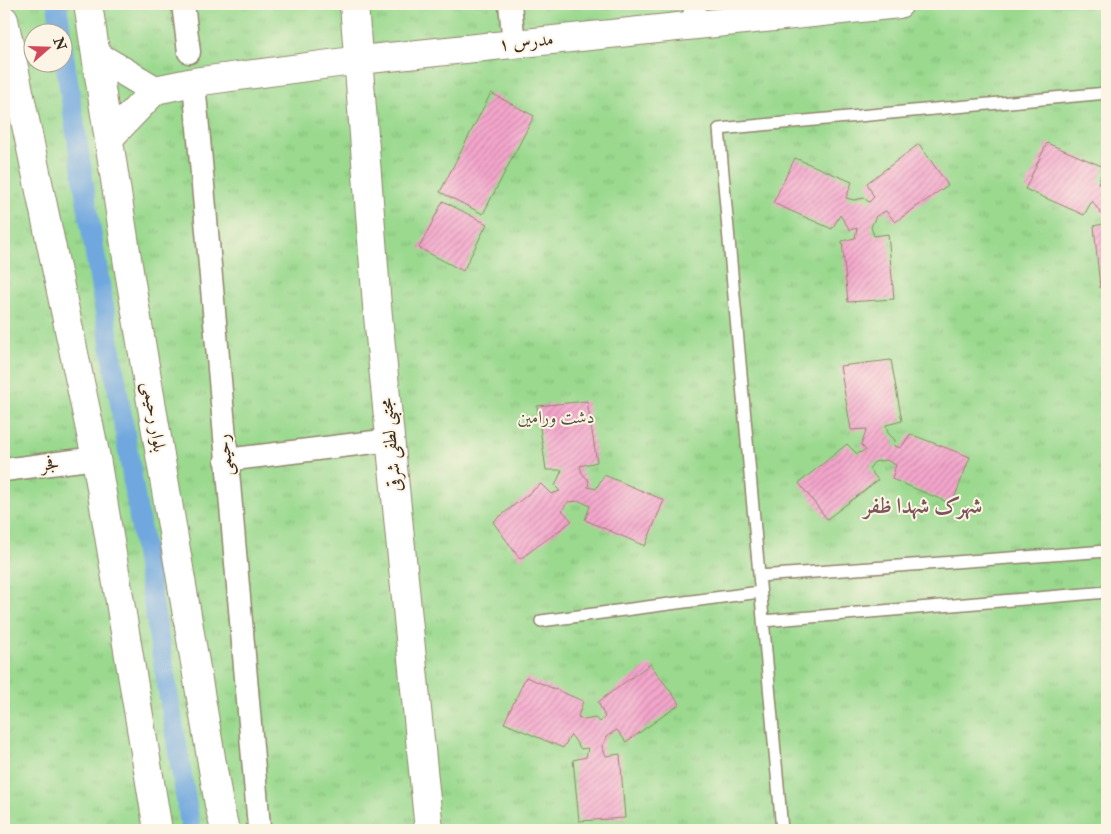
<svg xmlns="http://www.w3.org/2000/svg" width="1111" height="834" viewBox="0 0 1111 834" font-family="'IM FELL Double Pica',Amiri,serif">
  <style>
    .grass { fill: url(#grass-tufts); stroke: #6a8256; fill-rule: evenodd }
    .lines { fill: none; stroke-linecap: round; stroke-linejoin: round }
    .canal { stroke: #6fa7de; stroke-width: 20 }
    .building { fill: url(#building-hatch) }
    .lane-casing { stroke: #92866e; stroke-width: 14 }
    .street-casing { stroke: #92866e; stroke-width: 25 }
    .secondary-casing { stroke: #92866e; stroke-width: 30 }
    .lane { stroke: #fff; stroke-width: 11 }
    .street { stroke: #fff; stroke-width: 22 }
    .secondary { stroke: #fff; stroke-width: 28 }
    .labels { text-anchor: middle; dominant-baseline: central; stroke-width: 4; stroke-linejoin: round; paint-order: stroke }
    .street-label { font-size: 18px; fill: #3b2a1e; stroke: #fcf5e5 }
    .park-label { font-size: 18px; fill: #53563a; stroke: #fcf5e5 }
    .district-label { font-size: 22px; font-weight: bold; fill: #7c555b; stroke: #fcf5e5 }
  </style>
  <defs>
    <pattern id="grass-tufts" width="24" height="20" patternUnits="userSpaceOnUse" patternTransform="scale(1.25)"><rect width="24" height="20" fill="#9ad98e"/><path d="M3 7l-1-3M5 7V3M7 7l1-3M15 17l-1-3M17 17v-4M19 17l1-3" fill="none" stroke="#86ba7a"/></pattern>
    <pattern id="building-hatch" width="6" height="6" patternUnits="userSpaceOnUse" patternTransform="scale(1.25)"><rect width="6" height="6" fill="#f4a6cc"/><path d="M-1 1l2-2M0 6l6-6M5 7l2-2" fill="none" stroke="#c787a5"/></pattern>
  </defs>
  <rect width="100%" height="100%" fill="#fcf5e5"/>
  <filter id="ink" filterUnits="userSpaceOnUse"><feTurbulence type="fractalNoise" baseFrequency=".02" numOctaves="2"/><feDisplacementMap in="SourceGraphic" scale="10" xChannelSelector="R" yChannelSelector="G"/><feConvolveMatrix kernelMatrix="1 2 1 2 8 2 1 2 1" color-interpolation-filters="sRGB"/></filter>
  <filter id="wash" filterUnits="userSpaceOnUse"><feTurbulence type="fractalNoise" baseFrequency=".0096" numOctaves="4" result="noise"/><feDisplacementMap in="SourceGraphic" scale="20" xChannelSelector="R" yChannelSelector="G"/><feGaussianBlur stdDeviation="1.12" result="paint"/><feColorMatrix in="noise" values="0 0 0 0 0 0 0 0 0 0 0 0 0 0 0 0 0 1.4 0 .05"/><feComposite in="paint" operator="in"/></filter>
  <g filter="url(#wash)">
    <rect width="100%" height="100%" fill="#e9e2be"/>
    <path class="grass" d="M 4,4 L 1107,4 L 1107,830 L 4,830 ZM 32,32 L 62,32 L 62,62 L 32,62 Z"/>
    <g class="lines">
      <path class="canal" d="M 57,4 L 61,32
        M 62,42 L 89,218 L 191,830"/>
    </g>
    <g id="blocks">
      <path class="building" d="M 491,93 L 534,116 L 483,214 L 440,192 Z
        M 1047,143 L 1104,167 L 1098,183 L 1107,185 L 1107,214 L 1102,215 L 1092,201 L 1084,215 L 1025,189 Z
        M 919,144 L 948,185 L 895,222 L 886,211 L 876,216 L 871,227 L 874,236 L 888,234 L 894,299 L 848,302 L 842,241 L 855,238 L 857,228 L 850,230 L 840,215 L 832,229 L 773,203 L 795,158 L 852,182 L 846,198 L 854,200 L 864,198 L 869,202 L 874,197 L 867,183 Z
        M 443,201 L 487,224 L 463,271 L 419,248 Z
        M 1107,223 L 1107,287 L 1100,288 L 1094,226 Z
        M 891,360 L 902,421 L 886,425 L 888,433 L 895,440 L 894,446 L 901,448 L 910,434 L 970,457 L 952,504 L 892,479 L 896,465 L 886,460 L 874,462 L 869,469 L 878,480 L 827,519 L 799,483 L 847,444 L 857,454 L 866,450 L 861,445 L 867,429 L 851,430 L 840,366 Z
        M 587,401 L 597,462 L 580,466 L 582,473 L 589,481 L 588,487 L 596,489 L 604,475 L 664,500 L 645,546 L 585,520 L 590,506 L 580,501 L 568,502 L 562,510 L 572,521 L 520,559 L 493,522 L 541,484 L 551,494 L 560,491 L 555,486 L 562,470 L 546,470 L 537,406 Z
        M 650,664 L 680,704 L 626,742 L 617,730 L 607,736 L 602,747 L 606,756 L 620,754 L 625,818 L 579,821 L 573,760 L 586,757 L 588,748 L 581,749 L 571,735 L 563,748 L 504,723 L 526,677 L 583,701 L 578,717 L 585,720 L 595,718 L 600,722 L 605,717 L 598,702 Z"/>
    </g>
  </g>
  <g filter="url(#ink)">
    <use href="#blocks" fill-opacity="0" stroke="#92866e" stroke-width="1"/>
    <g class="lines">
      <g class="lane-casing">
        <path id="lane" d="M 759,576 L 1107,551
          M 541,621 L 760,592
          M 763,621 L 1107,592
          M 782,830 L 719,129 L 1107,93"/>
      </g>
      <g class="street-casing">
        <path id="street" d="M 183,4 L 189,52
          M 510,4 L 514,44
          M 694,4 L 696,25
          M 194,82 L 259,827
          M 226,460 L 391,440
          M 4,470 L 96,458"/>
      </g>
      <g class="secondary-casing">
        <path id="secondary" d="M 88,4 L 129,271 L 219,805 L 225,830
          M 354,4 L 377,306 L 429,830
          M 4,20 L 96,458 L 158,830
          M 96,55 L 155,90
          M 109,138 L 155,90 L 194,82 L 360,60 L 899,4"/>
      </g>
      <use href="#lane" class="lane"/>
      <use href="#street" class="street"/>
      <use href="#secondary" class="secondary"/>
    </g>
  </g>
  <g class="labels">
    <g class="street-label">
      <text transform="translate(526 42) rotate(-6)">مدرس ۱</text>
      <text transform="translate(154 417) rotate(81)">بلوار رحیمی</text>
      <text transform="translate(391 445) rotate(-96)">مجتبی لطفی شرقی</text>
      <text transform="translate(225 455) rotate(-95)">رحیمی</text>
      <text transform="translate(50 464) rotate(-7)">فجر</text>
    </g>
    <g class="park-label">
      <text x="556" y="417">دشت ورامین</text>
    </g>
    <g class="district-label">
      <text x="923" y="506">شهرک شهدا ظفر</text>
    </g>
  </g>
  <rect width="1111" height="834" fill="none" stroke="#fcf5e5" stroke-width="20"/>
  <g transform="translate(48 48) rotate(70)"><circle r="24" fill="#fcf5e5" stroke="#afa495"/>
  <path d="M0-4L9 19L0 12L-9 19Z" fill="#d1495b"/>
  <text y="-8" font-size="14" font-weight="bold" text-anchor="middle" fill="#3b2a1e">N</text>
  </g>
</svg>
